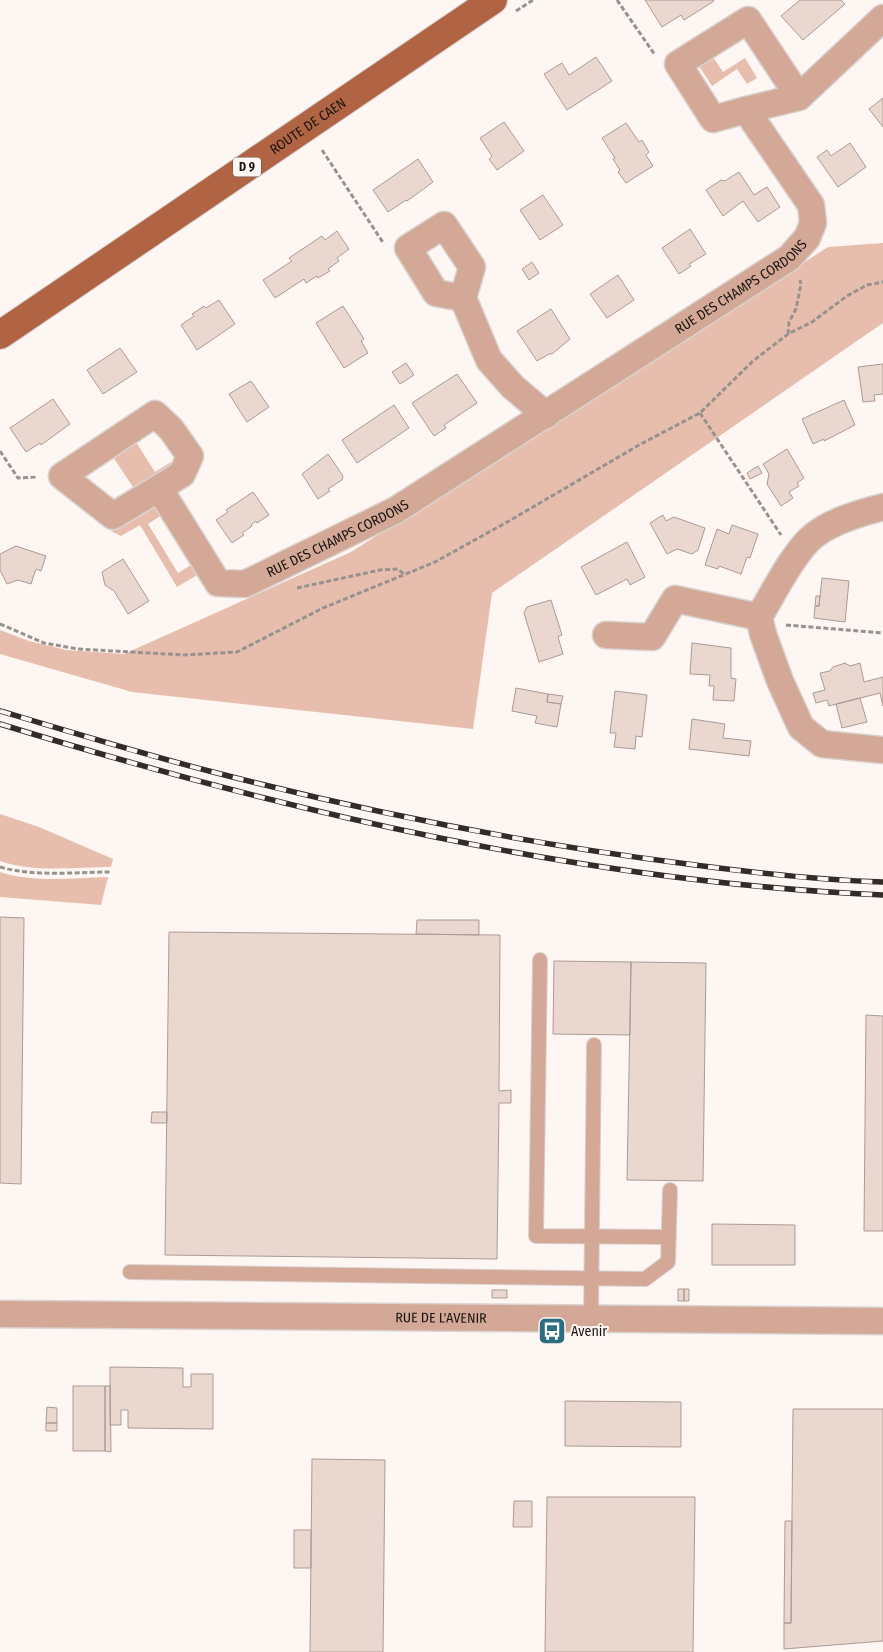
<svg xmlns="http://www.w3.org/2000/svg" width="883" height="1652" viewBox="0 0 883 1652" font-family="'Fira Sans Condensed',sans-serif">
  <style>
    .green { fill: #e7bead }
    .building { fill: #e9d7d0; stroke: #ac9b94 }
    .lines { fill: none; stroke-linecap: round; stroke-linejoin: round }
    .service-casing { stroke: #d9d2cf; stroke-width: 16 }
    .minor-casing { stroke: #d9d2cf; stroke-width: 29 }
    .primary-casing { stroke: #d9d2cf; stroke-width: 30 }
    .path { stroke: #98928f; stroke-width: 3; stroke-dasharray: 5 2.5; stroke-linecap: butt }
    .service { stroke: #d4a897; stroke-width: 14 }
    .minor { stroke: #d4a897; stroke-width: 26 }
    .primary { stroke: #b06444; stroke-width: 28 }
    .rail-casing { stroke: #322c29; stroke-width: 5.5 }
    .rail { stroke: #fdf6f3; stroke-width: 4; stroke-dasharray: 11; stroke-linecap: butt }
    .labels { text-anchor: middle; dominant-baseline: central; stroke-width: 4; stroke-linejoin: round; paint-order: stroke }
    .shield { fill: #fdf6f3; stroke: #5e5855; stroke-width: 1 }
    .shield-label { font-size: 12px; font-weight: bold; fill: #1a1411 }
    .street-label { font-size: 14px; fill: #1a1411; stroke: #fdf6f3 }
    .poi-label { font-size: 14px; fill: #1a1411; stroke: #fdf6f3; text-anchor: start }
  </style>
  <rect width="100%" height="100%" fill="#fdf6f3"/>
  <path class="green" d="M 713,57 L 723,72 L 745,58 L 757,78 L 747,84 L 737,69 L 712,86 L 699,66 Z
    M 883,243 L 883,323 L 492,593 L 473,729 L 132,692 L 0,654 L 0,630 L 29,641 L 66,650 L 124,654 L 351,552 L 828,247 Z
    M 136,442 L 155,472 L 171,462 L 170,469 L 121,499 L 117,498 L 133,487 L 113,457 Z
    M 151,506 L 165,513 L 148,524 L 178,573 L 196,562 L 199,574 L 177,587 L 140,525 L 121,536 L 111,531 Z
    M 0,814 L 39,827 L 113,859 L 111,867 C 75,867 34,873 0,861 Z
    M 0,872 C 34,883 72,878 108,877 L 101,905 L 0,897 Z"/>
  <path class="building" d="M 645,0 L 713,0 L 714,1 L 684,20 L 681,15 L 662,27 Z
    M 800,0 L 841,0 L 845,4 L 803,40 L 781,16 Z
    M 596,57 L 612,81 L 567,110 L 544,74 L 562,63 L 569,75 Z
    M 883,98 L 883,127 L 869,109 Z
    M 504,122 L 524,151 L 497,170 L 489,159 L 492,156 L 480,138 Z
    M 626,123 L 639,142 L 642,140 L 649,152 L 646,155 L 653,166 L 626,183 L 618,172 L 620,170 L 613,159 L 615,158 L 602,138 Z
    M 850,143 L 866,167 L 838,187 L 817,157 L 827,150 L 831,156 Z
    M 418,159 L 433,182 L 407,201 L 406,200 L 388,212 L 373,190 Z
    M 739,172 L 754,195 L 767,187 L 780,207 L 758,222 L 743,201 L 723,216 L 706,190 L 721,180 L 725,181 Z
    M 543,195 L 563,225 L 540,240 L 520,210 Z
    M 690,229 L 706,254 L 689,264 L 691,266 L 679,274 L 662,248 Z
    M 337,231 L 349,249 L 337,258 L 339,261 L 328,269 L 330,271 L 318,278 L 317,276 L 306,283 L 304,279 L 275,298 L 263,280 L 292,261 L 289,258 L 322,236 L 325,240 Z
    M 532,262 L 539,273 L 529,280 L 522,269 Z
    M 618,275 L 634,300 L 607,318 L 590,294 Z
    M 219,300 L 235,324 L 197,350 L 181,325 L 194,316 L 192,314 L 204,306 L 206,308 Z
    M 343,306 L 364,339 L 361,341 L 368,353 L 344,368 L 316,323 Z
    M 551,309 L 570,339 L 552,354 L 549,354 L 537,361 L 517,331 Z
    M 120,348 L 137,372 L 103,394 L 87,370 Z
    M 406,363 L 414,375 L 400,384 L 392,372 Z
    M 883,364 L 883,394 L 874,395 L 875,401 L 863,402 L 858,367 Z
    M 457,374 L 477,403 L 444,425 L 446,428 L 434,436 L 412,403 Z
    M 251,381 L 269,407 L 247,422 L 229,394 Z
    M 53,399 L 70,424 L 41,445 L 40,443 L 26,452 L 10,428 Z
    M 844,400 L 855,425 L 824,441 L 824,439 L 813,444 L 802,419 Z
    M 394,405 L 409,428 L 357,463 L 342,440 Z
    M 787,449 L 804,478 L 797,483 L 799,486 L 789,492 L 793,498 L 781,506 L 767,484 L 769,474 L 763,464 Z
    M 328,454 L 343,476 L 342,480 L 328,489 L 330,491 L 318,499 L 302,474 Z
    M 758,466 L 762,473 L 750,479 L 747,473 Z
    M 253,492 L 269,515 L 257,523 L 256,521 L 251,525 L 252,526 L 242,533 L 244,535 L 232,543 L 216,520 L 228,512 L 226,510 Z
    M 663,515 L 666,521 L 674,517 L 705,528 L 698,550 L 692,554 L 677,549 L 667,554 L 650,523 Z
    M 732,525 L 758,534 L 750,558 L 747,557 L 741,574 L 719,566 L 718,569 L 705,565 L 717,529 L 729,534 Z
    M 627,542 L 645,577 L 630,585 L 627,579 L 596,595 L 581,567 Z
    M 16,546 L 46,556 L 41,571 L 36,569 L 31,584 L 18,580 L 7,584 L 0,570 L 0,554 Z
    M 123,559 L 149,601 L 128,614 L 114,591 L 105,585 L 102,572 Z
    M 822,578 L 849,581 L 845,622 L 814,618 L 815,606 L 819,606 Z
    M 816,596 L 820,596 L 819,606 L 815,606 Z
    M 551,600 L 562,635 L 558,637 L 563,654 L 539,662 L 524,613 L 527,607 Z
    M 692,643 L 731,648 L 731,678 L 736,679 L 734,701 L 713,700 L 714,686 L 709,686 L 710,675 L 690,674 Z
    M 845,663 L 850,666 L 860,663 L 864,682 L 883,677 L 883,706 L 880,693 L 829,706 L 827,700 L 816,703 L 813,693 L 825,690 L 820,673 L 830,671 L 833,667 Z
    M 516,688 L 548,694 L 547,702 L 561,704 L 557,727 L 535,723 L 537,716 L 512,711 Z
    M 615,691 L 647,695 L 642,737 L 636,736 L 635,749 L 614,747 L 616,733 L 610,733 Z
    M 548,694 L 563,696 L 561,704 L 547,702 Z
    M 860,698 L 867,722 L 842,728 L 836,704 Z
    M 692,719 L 725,724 L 723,738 L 751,741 L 749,756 L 689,749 Z
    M 0,917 L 24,918 L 21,1184 L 0,1183 Z
    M 417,920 L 479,920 L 479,935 L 416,934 Z
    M 169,932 L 500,935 L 499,1091 L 511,1090 L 511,1103 L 499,1103 L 497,1259 L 165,1255 Z
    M 554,961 L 631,962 L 630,1035 L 553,1034 Z
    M 631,962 L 706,963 L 703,1181 L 627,1180 Z
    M 866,1015 L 883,1016 L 883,1231 L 864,1231 Z
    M 152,1112 L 167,1112 L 167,1123 L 151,1123 Z
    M 712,1224 L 795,1225 L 795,1265 L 712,1265 Z
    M 678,1289 L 684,1289 L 684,1301 L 678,1301 Z
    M 684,1289 L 689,1289 L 689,1301 L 684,1301 Z
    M 492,1290 L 507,1290 L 507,1298 L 492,1298 Z
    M 110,1367 L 183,1368 L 183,1387 L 191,1387 L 191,1374 L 213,1374 L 213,1429 L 128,1428 L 128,1410 L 121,1410 L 121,1425 L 110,1425 Z
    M 73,1386 L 105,1386 L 105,1451 L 73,1451 Z
    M 105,1386 L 110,1386 L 111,1452 L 105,1451 Z
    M 565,1401 L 681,1402 L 681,1447 L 565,1446 Z
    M 47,1407 L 57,1408 L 57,1423 L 46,1423 Z
    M 793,1409 L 883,1409 L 883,1641 L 784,1649 L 784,1623 L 791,1623 Z
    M 46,1423 L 57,1423 L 57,1431 L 46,1431 Z
    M 312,1459 L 385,1460 L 383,1652 L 310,1652 Z
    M 547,1497 L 695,1497 L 693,1652 L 545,1652 Z
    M 514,1501 L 532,1501 L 532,1527 L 513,1527 Z
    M 785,1521 L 792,1521 L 791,1623 L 784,1623 Z
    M 294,1530 L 311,1530 L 311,1568 L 294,1568 Z"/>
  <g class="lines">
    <g class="service-casing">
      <path id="service" d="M 540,960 L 536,1236 L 669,1237
        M 130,1272 L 645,1279 L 668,1262 L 670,1190
        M 591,1318 L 594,1045"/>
    </g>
    <g class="minor-casing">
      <g id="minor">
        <path d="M 746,110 L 713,119 L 678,64 L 748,20 L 799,97"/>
        <path d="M 463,298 L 472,267 L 444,225 L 408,248 L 436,293 L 463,298 L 489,360 L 513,387 L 546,415"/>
        <path d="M 155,414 L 171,429 L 190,456 L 182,474 L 113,516 L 62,476 Z"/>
        <path id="s1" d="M 159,488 L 218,583 L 245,584 L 396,510 L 789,258 L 807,238 L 813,223 L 811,205 L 746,110 L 799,97 L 883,18"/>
        <path d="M 883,507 C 859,513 828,522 810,539 C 792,556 772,595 759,617 L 763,634 L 780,681 L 801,727 L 822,744 L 883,750"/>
        <path d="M 606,635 L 652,637 L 675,599 L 759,617"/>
        <path id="s2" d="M 0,1314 L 883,1321"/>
      </g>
    </g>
    <g class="primary-casing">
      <g id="primary">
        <path id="s3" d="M 0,335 L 493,0"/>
      </g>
    </g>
    <path class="path" d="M 617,0 L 655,55
      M 516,11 L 533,0
      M 322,150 L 384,244
      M 788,334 L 789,322 L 796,309 L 801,284 L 800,280
      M 700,413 L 781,535
      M 0,451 L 18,478 L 38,477
      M 297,588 L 380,570 L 398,569 L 404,574
      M 0,624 L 44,643 L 78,649 L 184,655 L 237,652 L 323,608 L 435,562 L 509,521 L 639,445 L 700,413 L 753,361 L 788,334 L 812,322 L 847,296 L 867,285 L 883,282
      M 786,625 L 883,633
      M 0,867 C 35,877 74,872 110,872"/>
    <use href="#service" class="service"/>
    <use href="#minor" class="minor"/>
    <use href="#primary" class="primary"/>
    <g class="rail-casing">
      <path id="rail" d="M 0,711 C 71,732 142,754 213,772 C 367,812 523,843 680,863 C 747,872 815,880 883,882
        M 0,724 C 284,811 585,882 883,895"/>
    </g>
    <use href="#rail" class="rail"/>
  </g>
  <defs>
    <g id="bus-square" transform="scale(1.4375)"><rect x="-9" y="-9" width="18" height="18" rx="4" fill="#2d6d81" stroke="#fdf6f3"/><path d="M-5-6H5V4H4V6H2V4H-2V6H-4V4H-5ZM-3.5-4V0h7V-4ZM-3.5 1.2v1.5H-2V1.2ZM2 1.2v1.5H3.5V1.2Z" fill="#fff"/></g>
  </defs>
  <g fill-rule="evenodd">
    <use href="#bus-square" x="552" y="1331"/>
  </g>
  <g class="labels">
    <rect class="shield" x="233" y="157.5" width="28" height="19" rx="4"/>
    <g class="shield-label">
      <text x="247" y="167">D 9</text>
    </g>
    <g class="street-label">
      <text stroke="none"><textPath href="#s3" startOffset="372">ROUTE DE CAEN</textPath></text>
      <text stroke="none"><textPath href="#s1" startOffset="718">RUE DES CHAMPS CORDONS</textPath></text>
      <text stroke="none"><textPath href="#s1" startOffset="242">RUE DES CHAMPS CORDONS</textPath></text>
      <text stroke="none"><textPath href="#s2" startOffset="441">RUE DE L'AVENIR</textPath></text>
    </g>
    <g class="poi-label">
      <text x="571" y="1331">Avenir</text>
    </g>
  </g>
</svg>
